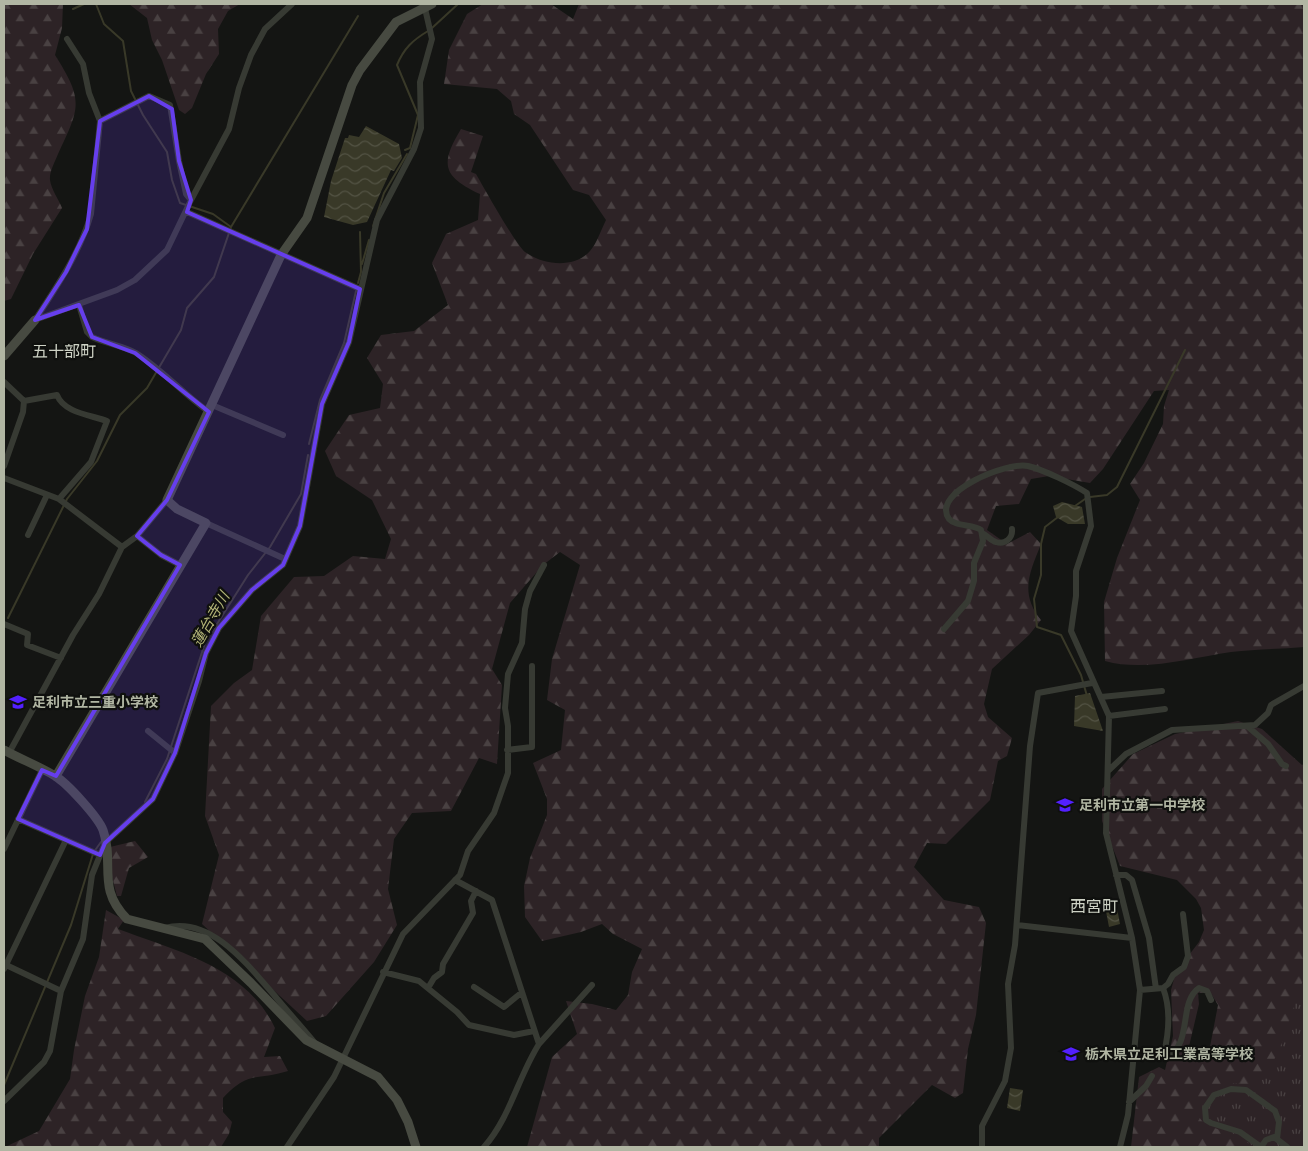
<svg xmlns="http://www.w3.org/2000/svg" width="1308" height="1151" viewBox="0 0 1308 1151" font-family="'PT Sans','Noto Sans JP',sans-serif">
  <style>
    .forest { fill: url(#forest-firs); fill-rule: evenodd }
    .park { fill: url(#park-tufts) }
    .water { fill: url(#water-waves) }
    .lines { fill: none; stroke-linecap: round; stroke-linejoin: round }
    .stream { stroke: #393928; stroke-width: 2 }
    .street { stroke: #373a33; stroke-width: 6 }
    .secondary { stroke: #474a41; stroke-width: 9 }
    .marked { fill: #663eed; fill-opacity: 0.2; stroke: #663eed; stroke-width: 4; stroke-linejoin: round }
    .labels { text-anchor: middle; dominant-baseline: central; stroke-width: 4.5; stroke-linejoin: round; paint-order: stroke }
    .poi-label { font-size: 14px; font-weight: bold; fill: #b1b6a3; stroke: #0f100e; text-anchor: start }
    .water-label { font-size: 15px; font-style: italic; fill: #b2b477; stroke: #0f100e }
    .quarter-label { font-size: 16px; fill: #ced2c5; stroke: #0f100e }
  </style>
  <defs>
    <pattern id="forest-firs" width="22" height="20" patternUnits="userSpaceOnUse" patternTransform="scale(1.25)"><rect width="22" height="20" fill="#2d2326"/><path d="M5 1l3.5 6h-7zM16 11l3.5 6h-7z" fill="#494142"/></pattern>
    <pattern id="park-tufts" width="24" height="20" patternUnits="userSpaceOnUse" patternTransform="scale(1.25)"><rect width="24" height="20" fill="#2d2326"/><path d="M3 7l-1-3M5 7V3M7 7l1-3M15 17l-1-3M17 17v-4M19 17l1-3" fill="none" stroke="#494142"/></pattern>
    <pattern id="water-waves" width="16" height="10" patternUnits="userSpaceOnUse" patternTransform="scale(1.25)"><rect width="16" height="10" fill="#393928"/><path d="M0 5q4-4 8 0t8 0" fill="none" stroke="#535344"/></pattern>
  </defs>
  <rect width="100%" height="100%" fill="#141513"/>
  <path class="forest" d="M 4,4 L 63,4 L 62,28 L 55,55 C 84,101 80,107 58,154 C 55,162 49,172 50,180 C 51,189 59,200 62,208 L 33,254 L 11,299 L 4,301 Z
    M 129,4 L 240,4 L 228,11 L 218,29 L 219,54 L 206,74 L 192,108 L 185,114 L 179,110 L 162,60 L 152,40 L 147,18 Z
    M 483,4 L 551,4 L 573,19 L 579,4 L 1304,4 L 1304,647 C 1280,649 1255,649 1231,652 C 1190,658 1145,672 1105,661 L 1104,602 L 1117,558 L 1140,500 L 1130,484 L 1144,463 L 1163,424 L 1164,406 L 1169,390 L 1154,391 L 1103,469 L 1090,483 L 1049,476 L 1031,479 L 1019,504 L 996,506 L 987,530 L 1007,544 L 1030,532 L 1041,544 C 1030,572 1019,593 1041,620 L 1029,635 L 992,669 L 984,704 L 988,717 L 1012,738 L 1007,756 L 998,761 L 990,800 L 946,844 L 927,843 L 914,867 L 944,900 L 979,907 L 986,923 L 976,1015 L 968,1049 L 963,1093 L 955,1098 L 932,1085 L 879,1138 L 879,1147 L 527,1147 L 552,1057 L 577,1034 L 566,1001 L 592,1004 L 616,1010 L 628,995 L 632,972 L 642,949 L 613,934 L 602,924 L 581,932 L 542,941 L 525,917 L 524,886 L 530,858 L 547,815 L 547,799 L 533,763 L 561,750 L 565,710 L 547,700 L 552,659 L 580,565 L 560,552 L 543,565 L 510,603 L 492,669 L 502,685 L 497,764 L 479,758 L 451,811 L 412,813 L 394,839 L 388,889 L 397,925 L 374,962 L 326,1016 L 307,1021 L 202,924 L 219,855 L 205,816 L 211,706 L 234,683 L 252,670 L 261,616 L 294,577 L 324,576 L 353,556 L 385,559 L 391,539 L 372,500 L 336,476 L 325,451 L 349,415 L 380,408 L 383,384 L 367,358 L 381,335 L 414,331 L 448,305 L 432,263 L 446,234 L 478,220 L 480,194 C 442,176 440,164 461,129 L 483,136 L 471,172 L 476,174 C 484,188 516,245 525,252 C 543,265 574,269 590,251 C 597,243 601,230 606,220 L 589,195 L 573,190 L 530,125 L 514,114 L 511,101 L 497,89 L 444,84 L 449,50 L 467,14 Z
    M 1238,721 L 1262,729 L 1302,765 L 1304,764 L 1304,1147 L 1131,1147 L 1139,1077 L 1159,1067 L 1165,1070 L 1173,1036 L 1171,990 L 1176,972 L 1199,942 L 1204,930 L 1201,908 L 1196,899 L 1177,880 L 1120,866 L 1102,821 L 1102,789 L 1133,754 L 1175,734 ZM 1210,992 L 1218,1005 L 1209,1052 L 1197,1061 L 1187,1055 L 1199,1004 L 1198,993 Z
    M 135,841 L 148,857 L 129,868 L 121,896 L 117,896 L 111,873 L 110,847 Z
    M 106,910 L 124,920 L 118,929 C 177,951 246,967 275,1028 L 264,1057 L 280,1056 L 288,1071 C 256,1081 249,1070 223,1098 L 223,1112 L 232,1122 L 229,1134 L 221,1147 L 5,1147 L 39,1131 L 70,1079 L 74,1050 L 85,996 L 99,957 Z"/>
  <path class="park" d="M 1304,977 L 1304,1147 L 1255,1147 L 1230,1133 L 1205,1125 L 1199,1117 C 1205,1090 1223,1078 1250,1086 L 1278,1055 Z"/>
  <path class="water" d="M 366,126 L 399,144 L 402,158 L 394,171 L 391,170 L 367,222 L 353,225 L 324,217 L 331,181 L 345,138 L 348,138 L 349,135 L 359,137 Z
    M 1062,502 L 1082,507 L 1085,524 L 1068,524 L 1056,517 L 1053,506 Z
    M 1090,693 L 1103,731 L 1074,726 L 1075,696 Z
    M 1116,903 L 1120,924 L 1109,927 L 1105,906 Z
    M 1010,1088 L 1023,1090 L 1020,1111 L 1007,1108 Z"/>
  <g class="lines">
    <path class="stream" d="M 73,9 L 84,4
      M 432,28 L 458,4
      M 405,150 L 410,148 L 418,115 L 397,65 C 404,48 413,40 428,31
      M 373,226 L 384,193 L 407,154
      M 231,227 L 358,16
      M 362,264 L 369,240
      M 358,283 L 361,272 L 360,232
      M 309,444 L 320,400 L 344,343 L 356,291
      M 1090,497 L 1107,495 L 1117,487 L 1185,350
      M 1075,506 L 1085,499
      M 1058,517 L 1045,527 L 1041,544 L 1041,575 L 1034,599 L 1037,627 L 1061,635 L 1081,675 L 1087,696
      M 8,618 L 67,499 L 97,461 L 120,415 L 147,388 L 181,330 L 187,308 L 214,277 L 231,227 L 213,214 L 180,203 L 172,180 L 167,152 L 143,115 L 131,91 L 123,41 L 104,24 L 96,4
      M 145,802 L 167,759 L 205,643 L 248,575 L 270,547 L 301,494 L 308,455
      M 96,849 L 101,842
      M 4,1085 L 71,925 L 93,854"/>
    <path class="street" d="M 67,39 L 83,64 L 89,93 L 100,121
      M 187,212 L 360,289
      M 79,305 L 87,332 L 92,337 C 107,344 122,345 136,353 C 163,370 183,394 209,412
      M 35,320 L 117,290 L 135,280 L 167,250 L 191,200 L 229,129 L 239,88 L 251,55 L 265,29 L 292,4
      M 35,320 C 57,286 80,253 91,214 L 100,121 L 149,96 L 170,105 L 179,161 L 186,194 L 191,200
      M 4,382 L 24,401
      M 24,401 L 57,395 C 64,413 91,415 107,421 L 91,462 L 59,499
      M 212,405 L 283,435
      M 4,466 L 23,412 L 24,401
      M 4,478 L 59,499 L 122,547
      M 206,523 L 285,559
      M 982,533 C 987,535 991,541 996,542 C 1005,545 1013,538 1012,529
      M 28,535 L 47,495
      M 137,536 L 161,555 L 180,565
      M 4,624 L 28,634 L 27,645 L 61,658
      M 944,629 L 968,601 L 974,581 L 974,563 L 983,541 L 981,530 C 973,524 956,527 949,519 C 930,492 1009,461 1028,466 C 1044,470 1073,484 1087,493 L 1091,526 L 1076,571 L 1076,596 L 1071,631 L 1109,716 L 1106,833 L 1132,938 L 1140,990 L 1128,1115 L 1120,1147
      M 1101,697 L 1162,691
      M 1109,716 L 1165,709
      M 1247,726 L 1268,744 L 1282,764 L 1286,766
      M 148,731 L 175,753
      M 507,750 L 532,747 L 532,666
      M 9,753 L 73,635 L 99,594 L 122,547 L 137,536 L 167,500
      M 1108,771 L 1126,754 L 1172,730 L 1255,725 L 1268,713 L 1271,705 L 1304,686
      M 18,819 L 100,855
      M 4,849 L 42,770
      M 1116,875 L 1126,875 L 1132,880 L 1149,938 L 1156,989
      M 455,880 L 492,900 L 539,1044 C 518,1077 510,1118 484,1147
      M 1017,925 L 1132,938
      M 165,928 C 210,915 248,965 274,995 C 287,1011 301,1026 314,1042
      M 4,964 L 61,991
      M 4,969 L 66,840
      M 383,972 L 419,981 L 457,1012 L 469,1025 L 514,1035 L 534,1031
      M 474,987 L 504,1007 L 521,993
      M 428,988 L 434,978 L 442,972 L 443,964 L 473,913 L 471,901 L 476,891
      M 1163,988 C 1171,1009 1169,1032 1164,1053 L 1167,1056 C 1193,1045 1178,1002 1199,988 L 1207,991 L 1211,1000
      M 1140,990 L 1163,988 L 1168,984 L 1173,975 L 1184,967 L 1188,956 L 1183,914
      M 539,1044 L 592,985
      M 4,1101 L 44,1062 L 50,1051 L 61,991 L 83,939 L 92,875 L 105,843 L 153,799 L 175,753 L 199,681 L 206,653 L 219,628 L 252,590 L 283,565 L 300,526 L 322,404 L 349,342 L 377,220 L 414,149 L 421,128 L 420,82 L 432,39 L 424,4
      M 1129,1102 L 1146,1086 L 1152,1076
      M 287,1147 L 334,1077 L 403,934 L 460,875 L 468,851 L 494,813 L 508,773 L 508,726 L 505,708 L 508,674 L 522,643 L 525,609 L 530,591 L 544,565
      M 982,1147 L 982,1126 L 1005,1081 L 1011,1048 L 1008,984 L 1015,945 L 1030,746 L 1038,693 L 1092,683
      M 1261,1147 L 1240,1132 L 1211,1123 L 1206,1120 L 1205,1108 L 1214,1095 L 1231,1089 L 1246,1090 L 1275,1111 L 1279,1122 L 1277,1139
      M 1261,1147 L 1266,1140 L 1274,1137 L 1287,1147"/>
    <path class="secondary" d="M 4,356 L 35,320
      M 4,750 C 20,759 39,766 55,776 C 67,783 98,817 103,830 C 115,864 96,888 127,919 L 205,939 L 251,983 L 306,1040 L 378,1077 L 397,1100 L 408,1122 L 416,1147
      M 56,776 L 206,523 L 177,509 L 167,500 L 281,255 L 307,218 L 352,85 L 360,70 L 396,22 L 432,4"/>
  </g>
  <path class="marked" d="M 149,96 L 172,109 L 179,161 L 191,200 L 187,212 L 360,289 L 349,342 L 322,404 L 300,526 L 283,565 L 252,590 L 219,628 L 206,653 L 175,753 L 153,799 L 105,843 L 100,855 L 18,819 L 42,770 L 56,776 L 180,565 L 161,555 L 137,536 L 167,500 L 209,412 L 135,353 L 92,337 L 79,305 L 35,320 L 66,272 L 87,229 L 100,121 Z"/>
  <defs>
    <g id="school-bare" transform="scale(1.35)"><path d="M0-5L7-2L0 1L-7-2ZM-4 1L0 2.5L4 1V4Q0 6-4 4Z" fill="#5320ff" stroke="#0f100e" stroke-width="2.5" paint-order="stroke"/></g>
  </defs>
  <g fill-rule="evenodd">
    <use href="#school-bare" x="18" y="702"/>
    <use href="#school-bare" x="1065" y="805"/>
    <use href="#school-bare" x="1071" y="1054"/>
  </g>
  <g class="labels">
    <g class="poi-label">
      <text x="32" y="702">足利市立三重小学校</text>
      <text x="1079" y="805">足利市立第一中学校</text>
      <text x="1085" y="1054">栃木県立足利工業高等学校</text>
    </g>
    <g class="water-label">
      <text transform="translate(210 619) rotate(-60)">蓮台寺川</text>
    </g>
    <g class="quarter-label">
      <text x="64" y="351">五十部町</text>
      <text x="1094" y="906">西宮町</text>
    </g>
  </g>
  <rect width="1308" height="1151" fill="none" stroke="#b1b6a3" stroke-width="10"/>
</svg>
